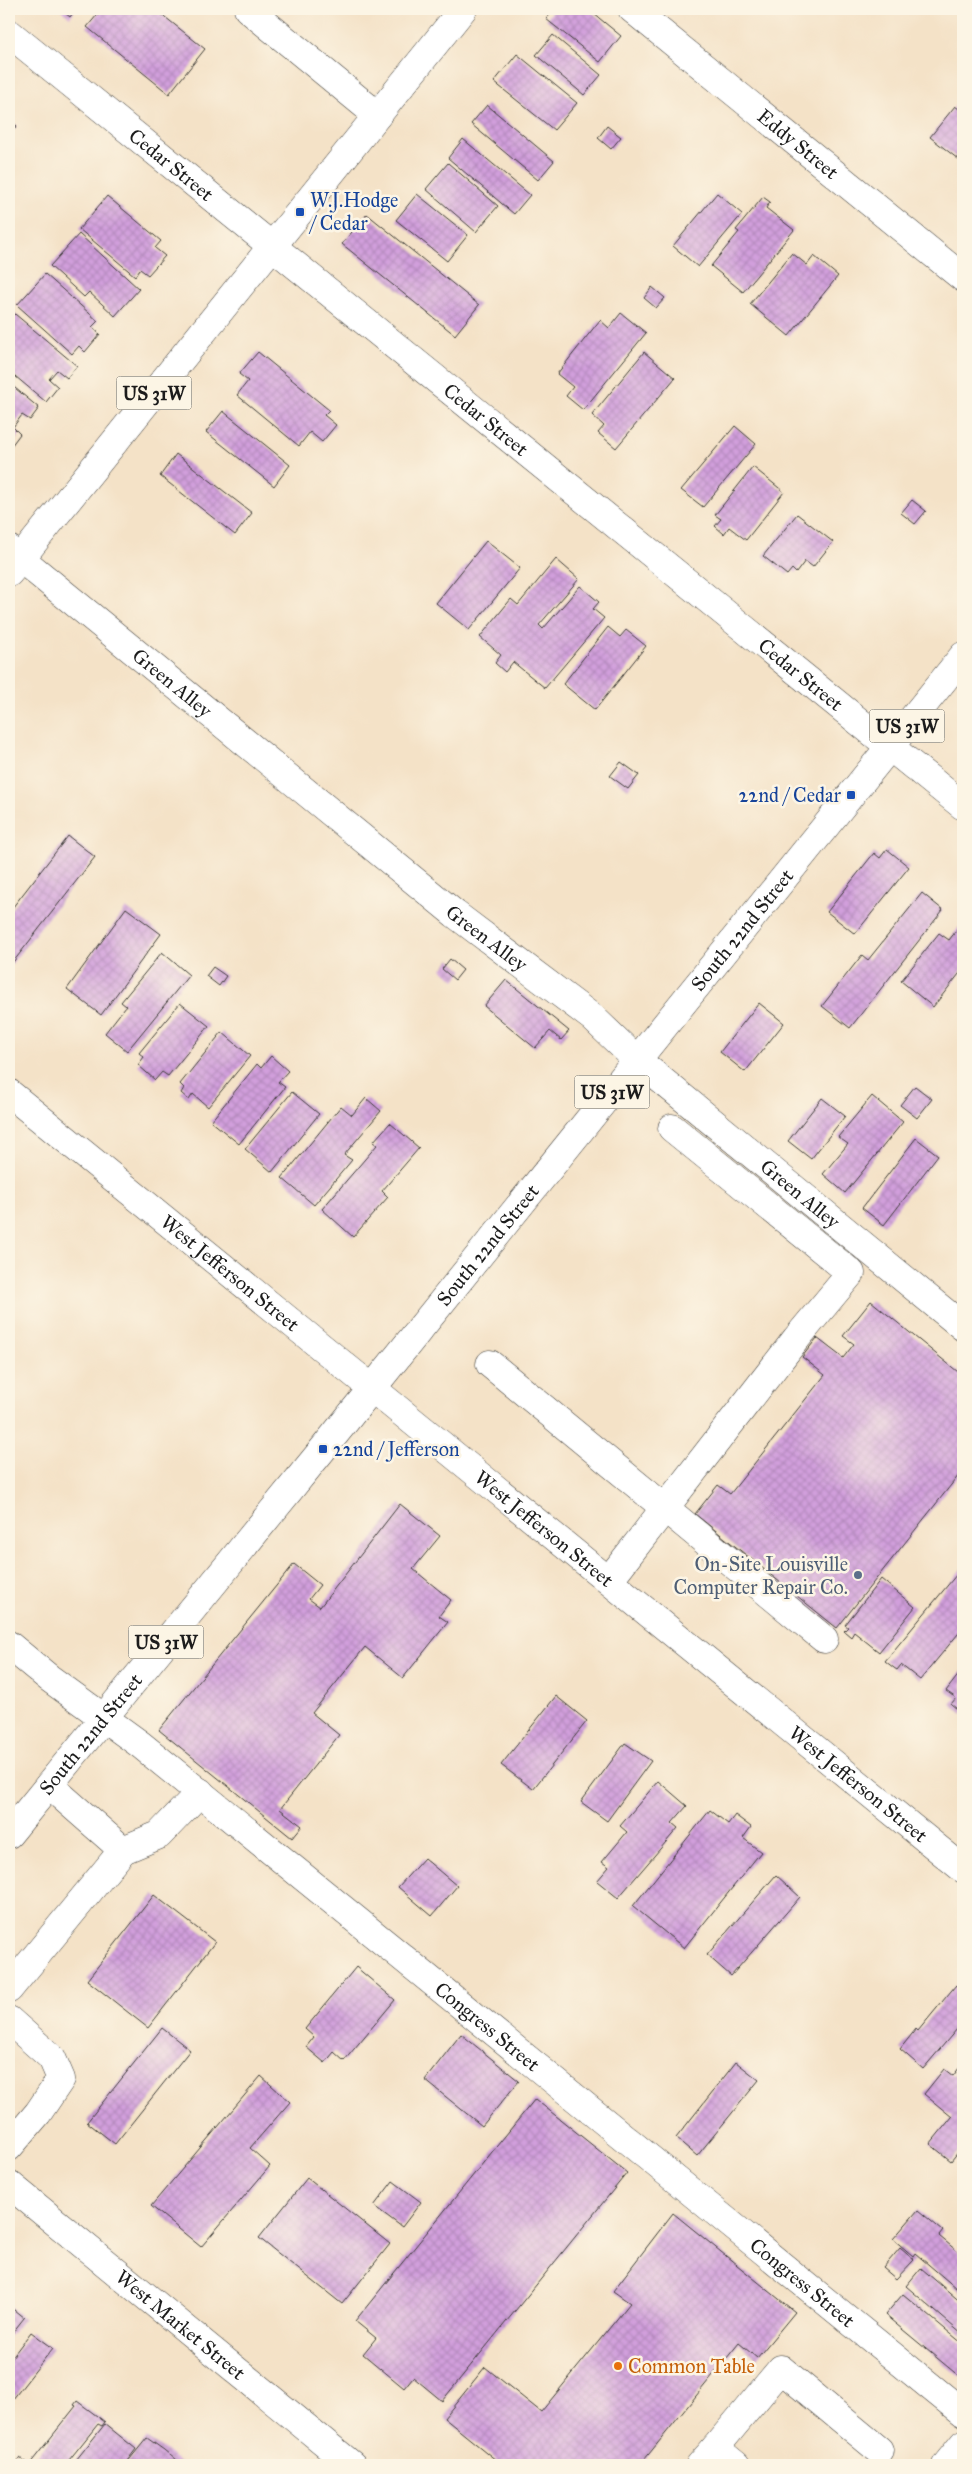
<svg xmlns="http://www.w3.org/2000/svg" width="972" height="2474" viewBox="0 0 972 2474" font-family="'IM FELL Great Primer',serif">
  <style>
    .building { fill: url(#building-cross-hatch) }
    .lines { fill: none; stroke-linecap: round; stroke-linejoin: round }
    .minor-casing { stroke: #3c3a36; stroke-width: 29 }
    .major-casing { stroke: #3c3a36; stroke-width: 29 }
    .minor { stroke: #fff; stroke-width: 28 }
    .major { stroke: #fff; stroke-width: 28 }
    .transit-dot { fill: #1a4fb4; stroke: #fcf5e5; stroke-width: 2 }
    .service-dot { fill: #5c6f8a; stroke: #fcf5e5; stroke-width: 2 }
    .food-dot { fill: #e8710a; stroke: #fcf5e5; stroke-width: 2 }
    .labels { text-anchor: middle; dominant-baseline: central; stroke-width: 5; stroke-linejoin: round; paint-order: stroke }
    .shield { fill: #fcf5e5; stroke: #5f5d58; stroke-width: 1 }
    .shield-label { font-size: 19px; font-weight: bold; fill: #1c1c1c }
    .street-label { font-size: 20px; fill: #1c1c1c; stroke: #fcf5e5 }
    .transit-label { font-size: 20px; fill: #164399; stroke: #fcf5e5; text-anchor: start }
    .service-label { font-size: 20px; fill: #4e5e75; stroke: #fcf5e5; text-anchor: end }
    .food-label { font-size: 20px; fill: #c56008; stroke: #fcf5e5; text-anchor: start }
  </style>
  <defs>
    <pattern id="building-cross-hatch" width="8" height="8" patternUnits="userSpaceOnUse" patternTransform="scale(1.25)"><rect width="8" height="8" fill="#d19fdc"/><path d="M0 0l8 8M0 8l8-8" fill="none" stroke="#b388bc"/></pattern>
  </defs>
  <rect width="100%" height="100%" fill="#fcf5e5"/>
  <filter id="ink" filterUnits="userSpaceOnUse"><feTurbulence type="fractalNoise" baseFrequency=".02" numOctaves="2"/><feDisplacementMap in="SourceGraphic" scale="10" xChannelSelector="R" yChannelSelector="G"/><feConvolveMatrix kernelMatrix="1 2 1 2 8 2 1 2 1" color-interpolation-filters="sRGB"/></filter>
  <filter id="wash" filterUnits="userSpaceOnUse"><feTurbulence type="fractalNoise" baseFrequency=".0096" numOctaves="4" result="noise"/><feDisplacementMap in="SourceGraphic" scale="20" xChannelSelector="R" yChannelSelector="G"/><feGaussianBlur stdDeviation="1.12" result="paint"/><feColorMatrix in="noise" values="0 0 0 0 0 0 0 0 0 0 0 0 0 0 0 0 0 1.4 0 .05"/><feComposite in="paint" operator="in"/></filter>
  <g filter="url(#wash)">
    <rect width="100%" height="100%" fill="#f4e2c7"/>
    <g id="blocks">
      <path class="building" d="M 60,9 L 76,9 L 70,17 Z
        M 102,9 L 155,9 L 205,49 L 169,94 L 87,27 Z
        M 555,9 L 588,9 L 621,36 L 600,62 L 546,19 Z
        M 553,35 L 601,75 L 584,95 L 536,55 Z
        M 517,54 L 577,103 L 554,130 L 494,82 Z
        M 487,105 L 554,161 L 538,180 L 471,124 Z
        M 955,106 L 963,112 L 963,163 L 930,137 Z
        M 9,119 L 17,126 L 9,135 Z
        M 607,126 L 621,137 L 611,149 L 598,138 Z
        M 463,139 L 530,195 L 514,214 L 448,158 Z
        M 448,163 L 498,206 L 476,232 L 426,189 Z
        M 717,193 L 742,214 L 698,267 L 673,246 Z
        M 417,194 L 468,235 L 447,261 L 396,220 Z
        M 107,196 L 161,241 L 155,248 L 165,256 L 148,275 L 140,269 L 135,276 L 79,229 Z
        M 763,197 L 770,202 L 766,208 L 794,230 L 743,292 L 711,266 L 739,232 L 736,230 Z
        M 367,214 L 479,305 L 455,335 L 342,244 Z
        M 79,234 L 139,289 L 115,316 L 89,292 L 84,297 L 50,266 Z
        M 792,253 L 807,265 L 814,256 L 838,276 L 789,336 L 750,304 Z
        M 45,274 L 98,321 L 92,327 L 100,334 L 85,352 L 79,346 L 72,354 L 17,305 Z
        M 652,287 L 665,298 L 656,308 L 644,298 Z
        M 9,309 L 77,366 L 67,378 L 57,370 L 49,379 L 58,387 L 46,402 L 9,371 Z
        M 621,313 L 646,333 L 583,410 L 566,396 L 573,387 L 557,374 L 600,320 L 609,328 Z
        M 258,352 L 329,410 L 324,415 L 336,425 L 322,442 L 310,432 L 299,446 L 237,395 L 248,381 L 239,374 Z
        M 644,352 L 675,378 L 616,448 L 598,433 L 604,426 L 592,415 Z
        M 9,383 L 39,408 L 30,420 L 22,415 L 13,427 L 20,434 L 11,446 L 9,444 Z
        M 223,411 L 290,465 L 274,486 L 206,432 Z
        M 735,426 L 756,444 L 703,507 L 681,490 Z
        M 176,454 L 252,513 L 235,535 L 160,476 Z
        M 753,467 L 784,492 L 746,540 L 729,527 L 724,534 L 715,526 L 721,519 L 715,515 Z
        M 912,500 L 926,511 L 915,524 L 901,513 Z
        M 797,514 L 833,542 L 813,567 L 805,561 L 796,573 L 792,569 L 787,575 L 763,556 Z
        M 486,541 L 520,568 L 469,630 L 436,603 Z
        M 556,559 L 579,579 L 539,625 L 543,629 L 580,586 L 599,602 L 593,609 L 604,618 L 545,688 L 513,662 L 505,672 L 495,663 L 501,655 L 480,637 L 511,599 L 518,605 Z
        M 608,627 L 620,637 L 626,630 L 646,646 L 595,710 L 563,684 Z
        M 621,762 L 639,775 L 628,789 L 610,776 Z
        M 68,836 L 95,857 L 10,966 L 9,912 Z
        M 887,849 L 909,867 L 855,934 L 827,912 L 874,853 L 880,858 Z
        M 922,893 L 943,910 L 850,1028 L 822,1006 L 862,955 L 868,960 Z
        M 126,908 L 161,934 L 101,1015 L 67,989 Z
        M 963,922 L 963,969 L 933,1007 L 901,981 L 939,933 L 949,940 Z
        M 162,952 L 189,975 L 127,1051 L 105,1033 L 126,1006 L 121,1002 Z
        M 450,959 L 463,970 L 455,980 L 442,969 Z
        M 213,967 L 226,976 L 219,986 L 206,976 Z
        M 506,980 L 569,1031 L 561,1040 L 550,1031 L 535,1048 L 484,1006 Z
        M 180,1003 L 209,1026 L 168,1076 L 162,1072 L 155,1080 L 138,1065 L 144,1057 L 139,1053 Z
        M 759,1003 L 784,1023 L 745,1072 L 720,1052 Z
        M 222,1032 L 250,1056 L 208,1107 L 193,1094 L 189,1100 L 181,1093 L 184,1088 L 180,1084 Z
        M 271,1056 L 288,1071 L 278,1082 L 285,1087 L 239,1144 L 211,1121 L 257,1064 L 261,1068 Z
        M 915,1086 L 932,1099 L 917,1118 L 900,1105 Z
        M 292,1092 L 319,1114 L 272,1172 L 245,1149 Z
        M 872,1096 L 903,1122 L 845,1193 L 823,1174 L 848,1144 L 838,1137 Z
        M 366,1098 L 381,1111 L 344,1155 L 352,1160 L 314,1205 L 282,1178 L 341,1106 L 352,1115 Z
        M 822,1098 L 845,1116 L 811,1159 L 788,1141 Z
        M 390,1123 L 419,1148 L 382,1191 L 388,1197 L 353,1237 L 322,1209 L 377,1145 L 373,1142 Z
        M 916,1138 L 938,1155 L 884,1225 L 862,1208 Z
        M 871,1301 L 963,1376 L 963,1470 L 837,1628 L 695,1514 L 718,1485 L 730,1494 L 825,1375 L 802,1357 L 817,1338 L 843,1358 L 854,1344 L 843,1336 Z
        M 400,1504 L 440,1536 L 413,1569 L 451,1600 L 439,1616 L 448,1622 L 403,1678 L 365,1647 L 312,1713 L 339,1735 L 280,1809 L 302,1826 L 292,1838 L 159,1730 L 294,1564 L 320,1585 L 309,1599 L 320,1607 Z
        M 962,1568 L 963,1628 L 920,1680 L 901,1665 L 897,1670 L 894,1668 L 885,1661 Z
        M 881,1579 L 915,1607 L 879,1652 L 854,1632 L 851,1637 L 844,1631 L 848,1627 L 845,1625 Z
        M 963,1669 L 963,1714 L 951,1704 L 956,1698 L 946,1691 Z
        M 556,1696 L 587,1721 L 533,1789 L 501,1765 Z
        M 625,1743 L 651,1761 L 607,1821 L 581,1802 Z
        M 658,1781 L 687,1806 L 672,1823 L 678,1828 L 618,1898 L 597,1881 L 609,1867 L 602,1862 L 627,1832 L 620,1826 Z
        M 710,1810 L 728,1824 L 735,1815 L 751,1827 L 743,1838 L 761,1852 L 684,1948 L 633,1906 Z
        M 424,1858 L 457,1886 L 432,1916 L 398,1887 Z
        M 776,1875 L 800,1897 L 731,1976 L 707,1955 Z
        M 154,1895 L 215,1942 L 148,2028 L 87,1980 Z
        M 356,1967 L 395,2000 L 344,2061 L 334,2052 L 325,2063 L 306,2047 L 314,2037 L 305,2029 Z
        M 956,1985 L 963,1991 L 963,2022 L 923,2069 L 900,2049 L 916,2029 L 918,2031 Z
        M 162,2028 L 190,2050 L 115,2144 L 87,2122 Z
        M 461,2034 L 519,2081 L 482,2126 L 425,2080 Z
        M 736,2062 L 759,2080 L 697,2156 L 676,2138 Z
        M 963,2063 L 963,2146 L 951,2161 L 930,2144 L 952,2117 L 924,2094 L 944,2069 L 953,2076 Z
        M 261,2076 L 290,2102 L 250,2148 L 270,2166 L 201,2247 L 151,2206 Z
        M 535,2099 L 627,2173 L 442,2401 L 413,2377 L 404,2388 L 363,2354 L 376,2338 L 355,2321 Z
        M 307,2178 L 390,2244 L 342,2304 L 259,2238 Z
        M 393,2181 L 421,2202 L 402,2227 L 374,2206 Z
        M 918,2210 L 943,2231 L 939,2236 L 963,2256 L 963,2294 L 915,2253 L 913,2256 L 893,2239 Z
        M 673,2213 L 795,2312 L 757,2358 L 739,2343 L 640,2465 L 502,2465 L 444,2418 L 485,2367 L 541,2412 L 630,2303 L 613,2291 Z
        M 900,2248 L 914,2260 L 896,2279 L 883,2268 Z
        M 921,2268 L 963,2304 L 963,2335 L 906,2286 Z
        M 903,2294 L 963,2344 L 963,2374 L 960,2377 L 885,2315 Z
        M 9,2306 L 24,2318 L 9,2337 Z
        M 31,2332 L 53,2348 L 9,2404 L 9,2361 Z
        M 77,2401 L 105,2422 L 102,2426 L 98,2424 L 65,2465 L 29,2465 L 76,2406 L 74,2405 Z
        M 105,2424 L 136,2449 L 124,2465 L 72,2465 Z
        M 147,2438 L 164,2450 L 182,2465 L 125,2465 Z
        M 20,2458 L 29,2465 L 14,2465 Z"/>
    </g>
  </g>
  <g filter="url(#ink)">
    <use href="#blocks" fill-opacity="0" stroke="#3c3a36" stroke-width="1"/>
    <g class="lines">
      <g class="minor-casing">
        <g id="minor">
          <path d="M 248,9 L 377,115"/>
          <path id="s1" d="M 632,9 L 963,278"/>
          <path id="s2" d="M 9,33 L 963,806"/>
          <path id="s3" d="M 9,549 L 455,914 L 593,1018 L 637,1060 L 963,1327"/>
          <path id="s4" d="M 9,1093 L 963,1869"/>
          <path d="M 490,1364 L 824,1639"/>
          <path d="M 609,1580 L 796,1339 L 851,1273 L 672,1128"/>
          <path id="s5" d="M 9,1645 L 49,1678 L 141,1745 L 963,2413"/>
          <path d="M 49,1785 L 123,1850 L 159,1835 L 200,1792"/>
          <path d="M 9,1989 L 123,1850"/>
          <path d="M 9,2020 L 52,2058 L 61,2079 L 38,2113 L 9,2147"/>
          <path id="s6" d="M 9,2184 L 352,2465"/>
          <path d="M 715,2448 L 781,2369 L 879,2450"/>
          <path d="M 700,2465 L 715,2448 L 736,2465"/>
          <path d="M 946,2465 L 963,2444"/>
        </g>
      </g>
      <g class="major-casing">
        <g id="major">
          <path d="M 9,573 L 463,9"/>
          <path id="s7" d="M 9,1834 L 323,1449 L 963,656"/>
        </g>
      </g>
      <use href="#minor" class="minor"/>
      <use href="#major" class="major"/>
    </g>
  </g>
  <g class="transit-dot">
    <rect x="295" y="207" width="10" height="10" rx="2.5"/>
    <rect x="846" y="790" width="10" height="10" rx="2.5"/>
    <rect x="318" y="1444" width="10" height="10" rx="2.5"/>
  </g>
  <circle class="service-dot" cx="858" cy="1575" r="5"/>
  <circle class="food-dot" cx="618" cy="2366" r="5"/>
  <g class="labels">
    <g class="shield">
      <rect x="116.5" y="376.5" width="75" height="33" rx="4"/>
      <rect x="869.5" y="709.5" width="75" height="33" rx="4"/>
      <rect x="574.5" y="1075.5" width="75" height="33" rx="4"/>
      <rect x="128.5" y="1625.5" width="75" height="33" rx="4"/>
    </g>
    <g class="shield-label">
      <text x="154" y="393">US 31W</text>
      <text x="907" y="726">US 31W</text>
      <text x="612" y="1092">US 31W</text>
      <text x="166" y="1642">US 31W</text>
    </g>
    <g class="street-label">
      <text stroke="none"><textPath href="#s1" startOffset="214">Eddy Street</textPath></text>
      <text stroke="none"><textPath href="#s2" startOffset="209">Cedar Street</textPath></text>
      <text stroke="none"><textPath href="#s2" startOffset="614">Cedar Street</textPath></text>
      <text stroke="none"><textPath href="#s2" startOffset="1019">Cedar Street</textPath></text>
      <text stroke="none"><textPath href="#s3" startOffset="211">Green Alley</textPath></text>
      <text stroke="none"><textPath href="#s7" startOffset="1164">South 22nd Street</textPath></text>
      <text stroke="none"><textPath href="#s3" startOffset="616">Green Alley</textPath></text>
      <text stroke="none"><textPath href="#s3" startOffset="1021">Green Alley</textPath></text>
      <text stroke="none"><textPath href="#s7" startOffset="759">South 22nd Street</textPath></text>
      <text stroke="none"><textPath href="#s4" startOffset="285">West Jefferson Street</textPath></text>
      <text stroke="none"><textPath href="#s4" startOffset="690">West Jefferson Street</textPath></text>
      <text stroke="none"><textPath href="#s7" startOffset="129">South 22nd Street</textPath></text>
      <text stroke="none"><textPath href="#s4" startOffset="1095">West Jefferson Street</textPath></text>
      <text stroke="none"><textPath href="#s5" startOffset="612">Congress Street</textPath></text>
      <text stroke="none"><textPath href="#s5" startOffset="1018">Congress Street</textPath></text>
      <text stroke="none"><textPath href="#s6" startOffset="222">West Market Street</textPath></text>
    </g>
    <g class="transit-label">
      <text x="310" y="200">W.J.Hodge<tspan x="310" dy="23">/ Cedar</tspan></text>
      <text x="841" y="795" text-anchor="end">22nd / Cedar</text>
      <text x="333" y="1449">22nd / Jefferson</text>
    </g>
    <g class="service-label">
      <text x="848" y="1564">On-Site Louisville<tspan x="848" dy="23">Computer Repair Co.</tspan></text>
    </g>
    <g class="food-label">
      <text x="628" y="2366">Common Table</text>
    </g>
  </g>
  <rect width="972" height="2474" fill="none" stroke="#fcf5e5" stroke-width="30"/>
</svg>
